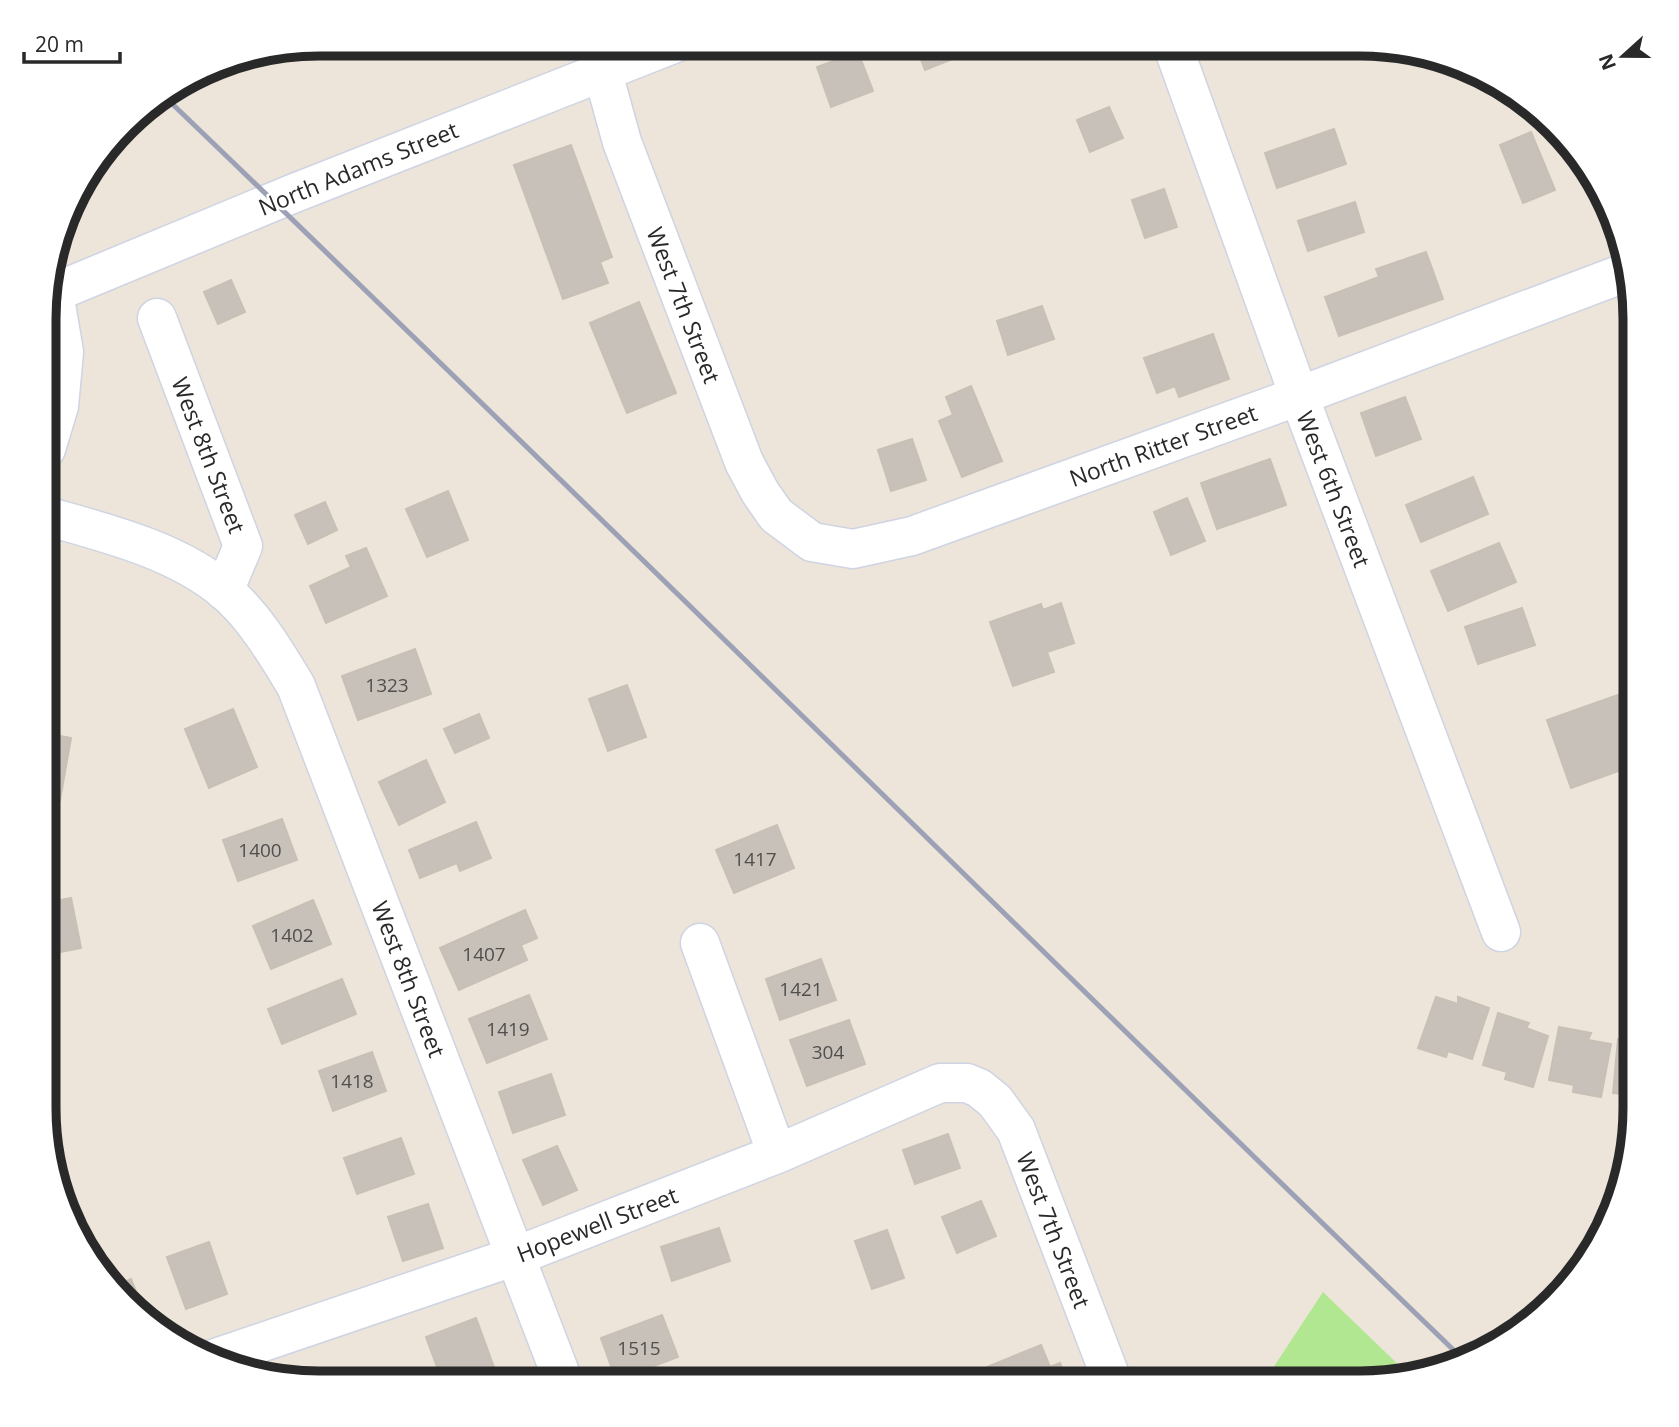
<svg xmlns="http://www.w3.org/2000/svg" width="1679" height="1427" viewBox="0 0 1679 1427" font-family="'Open Sans',sans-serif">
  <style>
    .green { fill: #b2e792 }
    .building { fill: #c8c1ba; stroke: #c8c0b4; stroke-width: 2 }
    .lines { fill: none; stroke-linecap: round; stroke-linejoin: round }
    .minor-casing { stroke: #cfd4e3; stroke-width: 41 }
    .minor { stroke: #fff; stroke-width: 38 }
    .rail { stroke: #9ca1b5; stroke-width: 5 }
    .labels { text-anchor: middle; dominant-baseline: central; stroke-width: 5; stroke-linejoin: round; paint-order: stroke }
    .number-label { font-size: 19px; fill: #514f4d }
    .street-label { font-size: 23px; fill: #292929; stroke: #fff }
    .rim { fill: none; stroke: #292929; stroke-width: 9 }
  </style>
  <rect width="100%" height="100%" fill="#ede4da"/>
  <path class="green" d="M 1323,1292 L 1409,1375 L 1378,1383 L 1263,1383 Z"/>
  <path class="building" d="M 478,44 L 510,44 L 482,54 Z
    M 915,44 L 967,44 L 970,52 L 925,70 Z
    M 858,52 L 873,91 L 831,107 L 817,67 Z
    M 1109,107 L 1123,138 L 1090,152 L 1077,120 Z
    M 1334,129 L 1346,164 L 1277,188 L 1265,153 Z
    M 1531,132 L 1555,190 L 1523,203 L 1500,145 Z
    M 571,145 L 612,257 L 600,262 L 608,283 L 563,299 L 514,165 Z
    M 1164,189 L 1177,227 L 1145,238 L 1132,200 Z
    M 1355,202 L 1364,232 L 1308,251 L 1298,221 Z
    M 1426,252 L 1443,299 L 1339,336 L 1325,297 L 1379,277 L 1376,269 Z
    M 231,280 L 245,312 L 218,324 L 204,292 Z
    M 639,302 L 676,393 L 627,413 L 590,323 Z
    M 1042,306 L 1054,339 L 1008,355 L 997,321 Z
    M 1213,334 L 1229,379 L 1179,397 L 1175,386 L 1157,393 L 1144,358 Z
    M 971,386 L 1002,461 L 962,477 L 939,421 L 953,415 L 946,397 Z
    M 1405,397 L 1421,439 L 1376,456 L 1361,413 Z
    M 912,439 L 926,480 L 891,491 L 878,450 Z
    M 1270,459 L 1286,505 L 1217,529 L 1201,483 Z
    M 1473,477 L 1488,514 L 1421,542 L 1406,505 Z
    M 448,491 L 468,540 L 427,557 L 406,509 Z
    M 1187,498 L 1205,541 L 1171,555 L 1154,512 Z
    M 325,502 L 337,530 L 308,544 L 295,515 Z
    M 1635,502 L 1635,529 L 1626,506 Z
    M 1499,543 L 1516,582 L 1448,611 L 1431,571 Z
    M 366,548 L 387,596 L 326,623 L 310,586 L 351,567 L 346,556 Z
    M 1061,603 L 1074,643 L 1047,652 L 1054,672 L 1013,686 L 990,622 L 1041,604 L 1043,610 Z
    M 1522,608 L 1535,645 L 1478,664 L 1465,627 Z
    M 415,649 L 431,694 L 358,720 L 342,676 Z
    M 627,685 L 646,737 L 608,751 L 589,699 Z
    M 1635,689 L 1635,765 L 1571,788 L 1547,720 Z
    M 233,709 L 257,767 L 209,788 L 185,729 Z
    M 479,714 L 489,738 L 455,753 L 444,729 Z
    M 45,733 L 71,738 L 60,800 L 45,797 Z
    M 426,760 L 445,802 L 399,825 L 379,782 Z
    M 282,819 L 297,860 L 238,881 L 223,840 Z
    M 476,822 L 491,858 L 460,871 L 457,863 L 420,878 L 409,850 Z
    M 777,825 L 794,868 L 734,893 L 716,850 Z
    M 71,898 L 81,948 L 45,955 L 45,903 Z
    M 313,900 L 331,944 L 271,969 L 253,926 Z
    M 525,910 L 537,938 L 521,945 L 527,960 L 459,990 L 440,948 Z
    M 821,959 L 836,1000 L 780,1020 L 766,979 Z
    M 342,979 L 356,1014 L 282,1044 L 268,1009 Z
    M 529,995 L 547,1039 L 487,1063 L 469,1019 Z
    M 1436,997 L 1458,1004 L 1458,997 L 1489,1008 L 1472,1059 L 1448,1051 L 1446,1057 L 1418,1048 Z
    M 1498,1013 L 1529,1023 L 1526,1028 L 1548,1036 L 1533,1087 L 1505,1079 L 1507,1072 L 1483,1065 Z
    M 849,1020 L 865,1064 L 807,1086 L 790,1040 Z
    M 1559,1027 L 1591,1033 L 1588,1040 L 1611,1044 L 1601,1097 L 1573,1092 L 1574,1085 L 1549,1080 Z
    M 1618,1039 L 1635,1041 L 1635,1095 L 1613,1093 Z
    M 372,1052 L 386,1091 L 333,1111 L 319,1071 Z
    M 551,1074 L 565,1115 L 513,1133 L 499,1092 Z
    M 948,1134 L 960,1168 L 915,1184 L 903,1150 Z
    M 401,1138 L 414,1174 L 357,1194 L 344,1158 Z
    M 557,1146 L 577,1190 L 543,1205 L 523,1160 Z
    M 981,1201 L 996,1236 L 957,1253 L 942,1217 Z
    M 428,1204 L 443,1248 L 403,1261 L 388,1217 Z
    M 719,1228 L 730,1261 L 672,1281 L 661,1247 Z
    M 887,1230 L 904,1278 L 872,1289 L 855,1241 Z
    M 209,1242 L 227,1294 L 186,1309 L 167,1257 Z
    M 112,1274 L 117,1285 L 131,1279 L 147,1318 L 124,1302 L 106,1277 Z
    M 662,1315 L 678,1357 L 616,1380 L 601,1338 Z
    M 476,1318 L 499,1381 L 443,1383 L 426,1337 Z
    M 1041,1345 L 1050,1367 L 1060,1363 L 1068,1383 L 993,1383 L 987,1367 Z"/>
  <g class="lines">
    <g class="minor-casing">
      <path id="minor" d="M 595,44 L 622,142 L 744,462 L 760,492 L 776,515 L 812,542 L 853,549 L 912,536 L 1299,396 L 1627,272
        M 1172,44 L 1299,396 L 1501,932
        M 46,296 L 292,194 L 673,44
        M 157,318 L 243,546 L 224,591
        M 46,449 L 59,406 L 64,352 L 54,293
        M 46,516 C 106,533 176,550 225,591 C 255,617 276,653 296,686 L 564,1383
        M 700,943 L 777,1154
        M 210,1360 L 516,1256 L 777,1154 L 940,1083 L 967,1083 L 979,1088 L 995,1101 L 1016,1130 L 1113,1383"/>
    </g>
    <use href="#minor" class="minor"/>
    <path class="rail" d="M 164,96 C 601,515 1030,942 1466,1362"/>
  </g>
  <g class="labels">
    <g class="number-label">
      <text x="387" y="685">1323</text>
      <text x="260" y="850">1400</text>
      <text x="755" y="859">1417</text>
      <text x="292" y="935">1402</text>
      <text x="484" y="954">1407</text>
      <text x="801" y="989">1421</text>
      <text x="508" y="1029">1419</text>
      <text x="828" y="1052">304</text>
      <text x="352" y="1081">1418</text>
      <text x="639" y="1348">1515</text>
    </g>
    <g class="street-label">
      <text transform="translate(358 168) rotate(-22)">North Adams Street</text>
      <text transform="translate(684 305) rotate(69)">West 7th Street</text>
      <text transform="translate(1163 445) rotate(-20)">North Ritter Street</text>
      <text transform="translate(209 455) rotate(69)">West 8th Street</text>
      <text transform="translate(1334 489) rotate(69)">West 6th Street</text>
      <text transform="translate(409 979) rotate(69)">West 8th Street</text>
      <text transform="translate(597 1224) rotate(-21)">Hopewell Street</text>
      <text transform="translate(1054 1230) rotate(69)">West 7th Street</text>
    </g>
  </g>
  <path d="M0 0H1679V1427H0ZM319 56H1360A263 263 0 0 1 1623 319V1108A263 263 0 0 1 1360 1371H319A263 263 0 0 1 56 1108V319A263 263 0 0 1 319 56Z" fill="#fff" fill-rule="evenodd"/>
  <path class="rim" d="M319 56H1360A263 263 0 0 1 1623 319V1108A263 263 0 0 1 1360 1371H319A263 263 0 0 1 56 1108V319A263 263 0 0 1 319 56Z"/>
  <g transform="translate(1623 56) rotate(249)" stroke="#ffffff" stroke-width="5" paint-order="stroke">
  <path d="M0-5L12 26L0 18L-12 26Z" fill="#292929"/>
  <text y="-10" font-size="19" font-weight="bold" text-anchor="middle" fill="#292929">N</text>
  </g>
  <path d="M24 52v10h96v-10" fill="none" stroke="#292929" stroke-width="3.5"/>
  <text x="35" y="52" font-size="21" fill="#292929" stroke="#ffffff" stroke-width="5" paint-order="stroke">20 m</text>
</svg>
